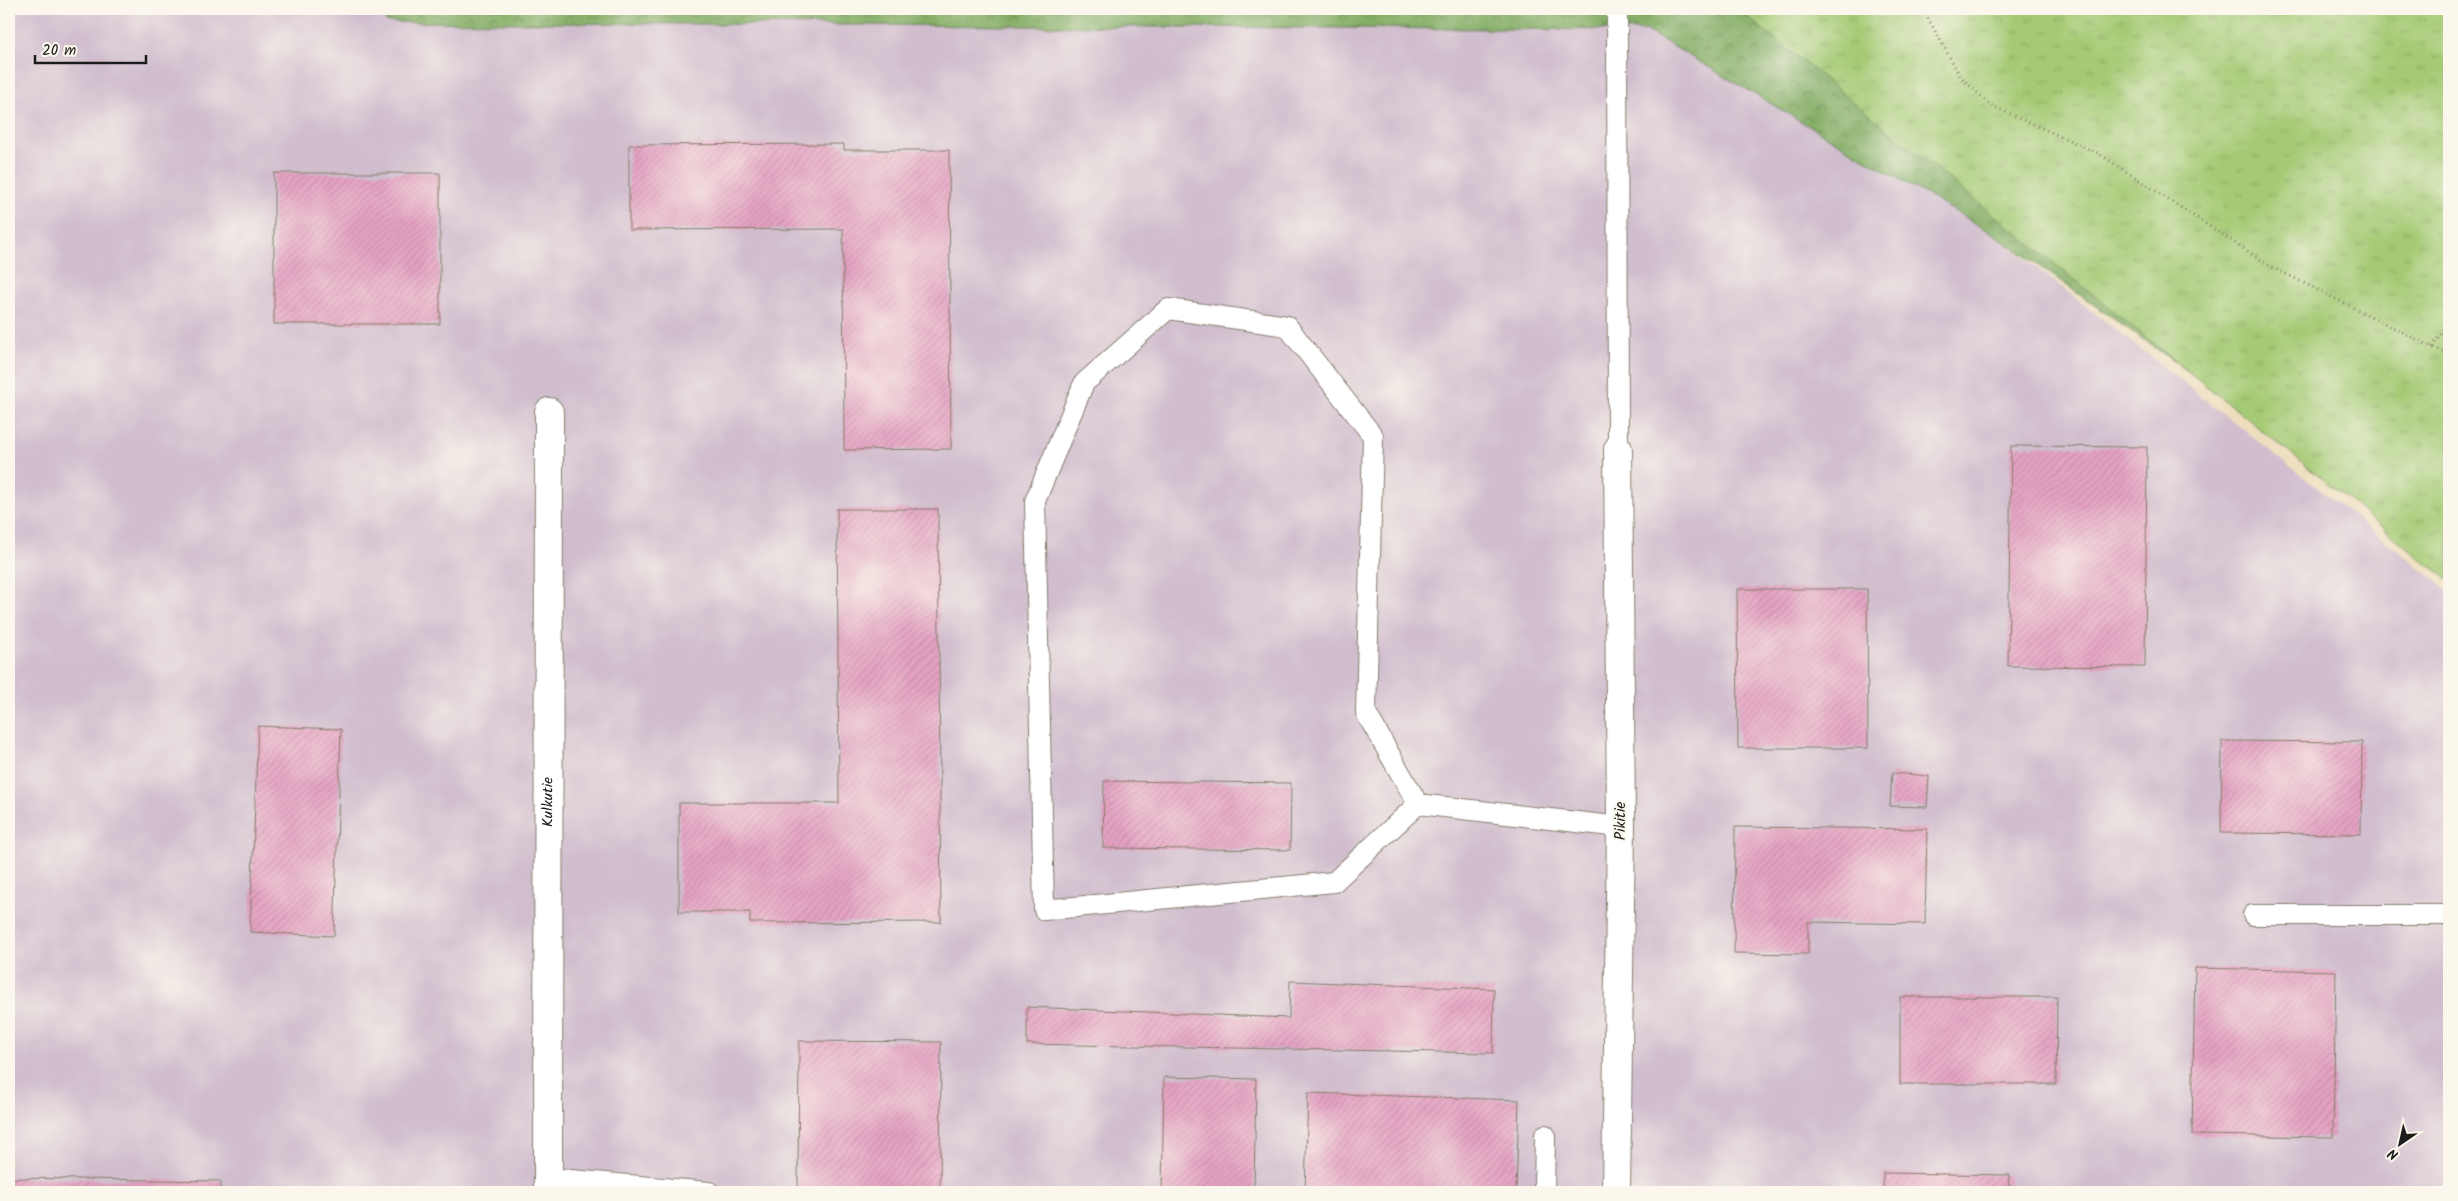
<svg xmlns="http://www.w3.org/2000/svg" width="2458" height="1201" viewBox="0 0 2458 1201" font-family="Kalam,sans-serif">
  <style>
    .industrial { fill: #d0bdcd }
    .forest { fill: url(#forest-crowns); stroke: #506541 }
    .park { fill: url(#park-tufts); stroke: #607348 }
    .building { fill: url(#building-hatch) }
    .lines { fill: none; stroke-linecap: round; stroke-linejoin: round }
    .lane-casing { stroke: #857d6d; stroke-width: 22 }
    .street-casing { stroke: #857d6d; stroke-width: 30 }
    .path { stroke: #857d6d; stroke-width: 3; stroke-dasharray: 1 4; stroke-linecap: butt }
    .lane { stroke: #fff; stroke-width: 20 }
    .street { stroke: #fff; stroke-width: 28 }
    .labels { text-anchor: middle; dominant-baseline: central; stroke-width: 4; stroke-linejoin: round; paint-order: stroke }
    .street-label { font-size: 15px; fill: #1c1c1c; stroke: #fbf7ec }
  </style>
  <defs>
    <pattern id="forest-crowns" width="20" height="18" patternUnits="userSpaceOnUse" patternTransform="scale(1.25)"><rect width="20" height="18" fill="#84ae66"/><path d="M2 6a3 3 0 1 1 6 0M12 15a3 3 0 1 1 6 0" fill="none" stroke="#6b8d53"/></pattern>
    <pattern id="park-tufts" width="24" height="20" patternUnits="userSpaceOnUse" patternTransform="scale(1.25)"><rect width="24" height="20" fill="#a5ca74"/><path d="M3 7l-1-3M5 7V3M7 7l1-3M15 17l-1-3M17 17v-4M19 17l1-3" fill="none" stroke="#8dad64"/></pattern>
    <pattern id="building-hatch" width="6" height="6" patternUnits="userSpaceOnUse" patternTransform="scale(1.25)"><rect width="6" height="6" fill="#e5a2c2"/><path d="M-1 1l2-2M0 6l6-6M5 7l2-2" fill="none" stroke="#c48ba6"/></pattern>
  </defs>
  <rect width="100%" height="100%" fill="#fbf7ec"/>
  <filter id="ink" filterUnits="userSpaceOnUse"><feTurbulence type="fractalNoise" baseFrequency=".02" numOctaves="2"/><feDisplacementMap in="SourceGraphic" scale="10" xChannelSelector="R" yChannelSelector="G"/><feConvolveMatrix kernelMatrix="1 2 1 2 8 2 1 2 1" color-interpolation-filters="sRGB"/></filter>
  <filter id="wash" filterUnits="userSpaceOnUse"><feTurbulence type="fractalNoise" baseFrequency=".0096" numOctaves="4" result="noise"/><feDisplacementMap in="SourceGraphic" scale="20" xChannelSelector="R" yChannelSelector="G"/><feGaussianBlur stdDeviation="1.12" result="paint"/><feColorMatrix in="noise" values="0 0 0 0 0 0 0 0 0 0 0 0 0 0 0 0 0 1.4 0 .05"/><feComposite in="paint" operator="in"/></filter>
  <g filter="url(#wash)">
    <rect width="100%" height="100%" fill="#eedebe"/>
    <path class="industrial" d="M 9,9 L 381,9 L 386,22 L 1645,30 L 1995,235 L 2449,591 L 2449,1192 L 9,1192 Z"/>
    <path class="forest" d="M 381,9 L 2449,9 L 2449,555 L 1995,235 L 1645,30 L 386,22 Z"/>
    <path class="park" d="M 1738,9 L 2449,9 L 2449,581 Z"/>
    <g id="blocks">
      <path class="building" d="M 844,144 L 844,150 L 949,150 L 951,449 L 844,450 L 843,229 L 629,230 L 629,145 Z
        M 274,173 L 440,173 L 440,324 L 274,324 Z
        M 2011,446 L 2147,447 L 2145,667 L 2008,666 Z
        M 837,509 L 938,509 L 941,922 L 750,923 L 750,912 L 679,912 L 679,803 L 839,803 Z
        M 1737,589 L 1867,589 L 1868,748 L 1738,748 Z
        M 258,726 L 341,729 L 334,936 L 250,932 Z
        M 2222,741 L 2362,742 L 2361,834 L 2221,833 Z
        M 1892,773 L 1929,776 L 1927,807 L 1890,806 Z
        M 1104,781 L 1291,783 L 1290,850 L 1103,848 Z
        M 1735,827 L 1927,829 L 1925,924 L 1808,922 L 1808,954 L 1734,953 Z
        M 2195,968 L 2336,971 L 2333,1137 L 2192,1135 Z
        M 1290,981 L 1494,989 L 1493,1053 L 1027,1044 L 1027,1007 L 1289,1018 Z
        M 1900,997 L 2057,997 L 2056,1084 L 1900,1084 Z
        M 799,1041 L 941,1042 L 940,1192 L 798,1192 Z
        M 1164,1077 L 1256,1079 L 1254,1192 L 1162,1192 Z
        M 1308,1093 L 1519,1100 L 1516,1192 L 1305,1192 Z
        M 1883,1173 L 2009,1175 L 2008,1192 L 1883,1192 Z
        M 9,1178 L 221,1181 L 221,1192 L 9,1192 Z"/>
    </g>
  </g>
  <g filter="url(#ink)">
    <use href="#blocks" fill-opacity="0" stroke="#857d6d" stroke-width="1"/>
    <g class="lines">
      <g class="lane-casing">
        <path id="lane" d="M 1617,9 L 1618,449
          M 1418,804 L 1334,882 L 1044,910 L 1035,501 L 1084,383 L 1168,309 L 1287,326 L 1373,436 L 1366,713 L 1418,804 L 1621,827
          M 2253,915 L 2449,915
          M 548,1178 L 709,1192
          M 1544,1192 L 1545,1135"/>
      </g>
      <g class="street-casing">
        <g id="street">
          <path id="s1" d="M 548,1192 L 549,412"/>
          <path d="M 1616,1192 L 1621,827 L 1618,449"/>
        </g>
      </g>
      <path class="path" d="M 1923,9 L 1960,76 L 1990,105 L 2098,153 L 2270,266 L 2432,347 L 2449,354
        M 2432,347 L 2449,322"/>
      <use href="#lane" class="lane"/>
      <use href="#street" class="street"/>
    </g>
  </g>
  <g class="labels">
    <g class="street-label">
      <text stroke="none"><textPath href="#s1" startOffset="390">Kulkutie</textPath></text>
      <text transform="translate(1621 821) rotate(-90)">Pikitie</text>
    </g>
  </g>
  <rect width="2458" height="1201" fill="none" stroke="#fbf7ec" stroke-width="30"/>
  <g transform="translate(2400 1144) rotate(214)" stroke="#fbf7ec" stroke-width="4" paint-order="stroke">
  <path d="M0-4L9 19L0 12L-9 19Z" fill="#1c1c1c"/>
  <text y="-8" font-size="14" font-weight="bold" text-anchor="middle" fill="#1c1c1c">N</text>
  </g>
  <path d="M35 55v8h111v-8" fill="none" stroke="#1c1c1c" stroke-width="2.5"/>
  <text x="42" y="55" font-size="15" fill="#1c1c1c" stroke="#fbf7ec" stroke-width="4" paint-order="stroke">20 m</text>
</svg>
